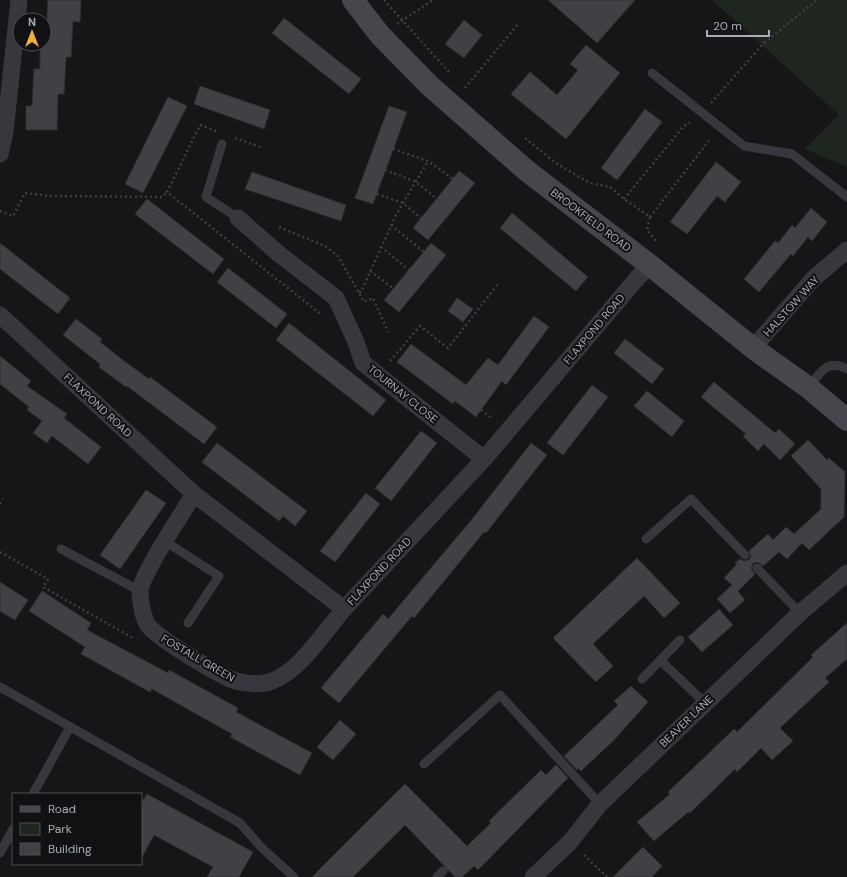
<svg xmlns="http://www.w3.org/2000/svg" width="847" height="877" viewBox="0 0 847 877" font-family="'DM Sans',sans-serif">
  <style>
    .green { fill: #1e261f }
    .building { fill: #404145; stroke: #303034 }
    .lines { fill: none; stroke-linecap: round; stroke-linejoin: round }
    .path { stroke: #3d3f44; stroke-width: 2.5; stroke-dasharray: 2 3; stroke-linecap: butt }
    .service { stroke: #37383d; stroke-width: 9 }
    .minor { stroke: #37383d; stroke-width: 17 }
    .secondary { stroke: #45474d; stroke-width: 22 }
    .labels { text-anchor: middle; dominant-baseline: central; stroke-width: 4; stroke-linejoin: round; paint-order: stroke }
    .street-label { font-size: 11px; fill: #a8adb8; stroke: #111113 }
  </style>
  <rect width="100%" height="100%" fill="#161618"/>
  <path class="green" d="M 712,0 L 847,0 L 847,167 L 805,149 L 839,115 Z"/>
  <path class="building" d="M 48,0 L 81,0 L 80,22 L 73,21 L 71,57 L 66,57 L 64,94 L 58,94 L 57,130 L 26,130 L 26,106 L 32,106 L 34,69 L 40,69 L 40,44 L 44,44 L 44,33 L 46,33 Z
    M 548,0 L 635,0 L 597,43 Z
    M 284,18 L 361,79 L 349,94 L 272,33 Z
    M 464,20 L 482,35 L 464,58 L 445,44 Z
    M 586,45 L 620,73 L 566,139 L 511,94 L 530,72 L 557,95 L 578,70 L 570,64 Z
    M 200,86 L 270,110 L 264,129 L 194,104 Z
    M 168,97 L 187,106 L 143,193 L 125,184 Z
    M 389,106 L 407,112 L 373,204 L 355,198 Z
    M 645,109 L 662,122 L 617,180 L 601,168 Z
    M 716,162 L 741,182 L 725,202 L 717,196 L 687,234 L 670,222 Z
    M 459,171 L 475,183 L 428,240 L 413,228 Z
    M 252,172 L 346,205 L 341,221 L 245,189 Z
    M 147,199 L 224,259 L 213,274 L 135,214 Z
    M 811,208 L 827,222 L 812,241 L 808,237 L 793,256 L 791,254 L 759,292 L 744,279 L 775,241 L 778,243 L 792,225 L 795,228 Z
    M 512,213 L 588,277 L 576,291 L 500,228 Z
    M 0,243 L 70,298 L 58,314 L 0,269 Z
    M 431,243 L 446,255 L 399,312 L 384,300 Z
    M 228,268 L 287,314 L 276,328 L 217,282 Z
    M 457,298 L 473,309 L 463,322 L 448,311 Z
    M 534,316 L 549,327 L 506,385 L 502,381 L 476,417 L 455,401 L 453,404 L 397,362 L 411,344 L 466,385 L 488,358 L 498,365 Z
    M 76,319 L 102,339 L 100,342 L 124,361 L 149,379 L 150,377 L 217,427 L 204,444 L 127,386 L 126,387 L 99,367 L 100,364 L 63,335 Z
    M 289,323 L 386,400 L 373,416 L 276,340 Z
    M 625,339 L 664,369 L 652,384 L 614,353 Z
    M 0,356 L 31,381 L 27,386 L 67,414 L 64,418 L 101,447 L 88,464 L 52,436 L 47,443 L 33,433 L 42,421 L 27,410 L 29,407 L 0,384 Z
    M 714,382 L 775,433 L 779,429 L 795,444 L 780,460 L 764,444 L 758,451 L 743,436 L 746,434 L 701,397 Z
    M 592,385 L 608,397 L 563,455 L 547,443 Z
    M 647,391 L 684,421 L 672,437 L 634,406 Z
    M 421,431 L 437,443 L 391,501 L 375,488 Z
    M 808,440 L 827,460 L 829,458 L 845,472 L 844,517 L 809,550 L 802,543 L 787,559 L 779,552 L 763,566 L 758,562 L 753,563 L 751,569 L 755,574 L 738,591 L 745,600 L 730,613 L 717,599 L 732,585 L 724,578 L 737,564 L 735,563 L 740,559 L 744,561 L 749,560 L 751,556 L 749,551 L 768,534 L 773,540 L 786,527 L 794,534 L 821,509 L 821,489 L 791,456 Z
    M 217,443 L 307,511 L 295,526 L 283,516 L 279,521 L 202,462 Z
    M 531,443 L 547,455 L 486,533 L 484,532 L 414,618 L 412,616 L 339,703 L 321,688 L 383,614 L 388,619 L 473,518 Z
    M 146,490 L 166,503 L 120,569 L 100,555 Z
    M 366,493 L 380,504 L 335,562 L 320,551 Z
    M 637,558 L 680,603 L 664,618 L 644,596 L 593,644 L 613,666 L 596,682 L 553,638 Z
    M 0,582 L 28,600 L 15,620 L 0,611 Z
    M 42,591 L 91,623 L 87,630 L 168,673 L 169,670 L 238,708 L 236,712 L 312,753 L 300,775 L 230,737 L 232,734 L 152,689 L 150,692 L 81,654 L 85,647 L 29,611 Z
    M 719,609 L 733,625 L 702,652 L 688,637 Z
    M 847,623 L 847,659 L 825,678 L 829,682 L 780,728 L 793,741 L 772,760 L 761,748 L 737,772 L 735,769 L 690,813 L 688,812 L 654,841 L 637,822 L 670,794 L 668,792 L 687,774 L 734,729 L 737,732 L 813,657 L 811,655 Z
    M 631,686 L 648,702 L 614,740 L 581,771 L 578,768 L 577,770 L 564,756 L 618,705 L 614,701 Z
    M 340,720 L 356,734 L 333,760 L 317,747 Z
    M 556,765 L 568,778 L 478,870 L 474,866 L 462,877 L 455,877 L 405,825 L 353,877 L 312,877 L 405,784 L 467,846 L 491,823 L 489,821 L 541,770 L 546,775 Z
    M 147,794 L 253,852 L 239,877 L 207,877 L 213,867 L 154,835 L 141,859 L 141,804 Z
    M 643,847 L 662,866 L 652,877 L 613,877 Z"/>
  <g class="lines">
    <path class="path" d="M 384,0 L 450,73
      M 397,24 L 433,0
      M 465,88 L 518,24
      M 711,103 L 764,43 L 817,0
      M 216,131 L 200,125 L 167,192 L 322,315
      M 235,138 L 261,147
      M 525,138 L 557,164 L 590,183 L 610,187 L 624,199 L 650,217 L 647,230 L 656,241
      M 393,149 L 428,161 L 453,179
      M 385,170 L 416,182 L 437,199
      M 377,194 L 403,203 L 421,218
      M 624,199 L 683,127 L 690,122
      M 0,211 L 13,216 L 25,193 L 50,196 L 162,197 L 167,192
      M 650,217 L 711,138
      M 391,225 L 424,252
      M 279,227 L 325,246 L 338,256 L 364,302 L 373,298 L 388,332
      M 381,247 L 409,270
      M 370,271 L 394,289
      M 359,292 L 361,292 L 396,215 L 428,161
      M 390,361 L 420,326 L 448,348 L 498,284
      M 481,410 L 493,419
      M 0,504 L 3,499
      M 0,552 L 48,579 L 43,587 L 133,638
      M 584,855 L 607,877"/>
    <path class="service" d="M 652,73 L 744,146 L 792,154 L 847,197
      M 222,144 L 206,197 L 238,218
      M 809,388 C 819,374 827,358 847,369
      M 646,539 L 691,499 L 745,555
      M 166,542 L 219,576 L 188,623
      M 61,549 L 140,591
      M 757,568 L 800,613
      M 660,660 L 705,703
      M 642,679 L 680,640
      M 0,687 L 240,823 L 262,848 L 294,877
      M 424,764 L 500,695 L 600,804
      M 33,794 L 70,727
      M 0,853 L 13,829
      M 437,877 L 443,871"/>
    <path class="minor" d="M 0,154 L 5,132 L 19,0
      M 238,218 L 279,254 L 336,298 L 356,342 L 363,363 L 484,459
      M 0,315 L 194,494 L 344,609 L 484,459 L 639,276 L 651,266
      M 753,348 L 813,279 L 847,250
      M 194,494 C 184,511 140,576 140,592 C 140,601 143,616 147,624 C 153,636 222,677 236,681 C 246,684 262,685 272,681 C 300,671 324,632 344,609
      M 533,877 L 570,842 L 600,804 L 800,613 L 847,573"/>
    <path class="secondary" d="M 353,0 L 380,35 L 430,86 L 527,171 L 651,266 L 753,348 L 809,388 L 847,420"/>
  </g>
  <g class="labels">
    <g class="street-label">
      <text transform="translate(591 220) rotate(37)">BROOKFIELD ROAD</text>
      <text transform="translate(791 306) rotate(-48)">HALSTOW WAY</text>
      <text transform="translate(594 329) rotate(-50)">FLAXPOND ROAD</text>
      <text transform="translate(403 394) rotate(39)">TOURNAY CLOSE</text>
      <text transform="translate(98 405) rotate(43)">FLAXPOND ROAD</text>
      <text transform="translate(379 571) rotate(-47)">FLAXPOND ROAD</text>
      <text transform="translate(198 658) rotate(30)">FOSTALL GREEN</text>
      <text transform="translate(686 721) rotate(-44)">BEAVER LANE</text>
    </g>
  </g>
  <rect x="12" y="793" width="130" height="72" fill="#111113" stroke="#4d4f55"/>
  <rect x="20" y="806" width="20" height="6" fill="#45474d" stroke="#4d4f55"/>
  <text x="48" y="813" font-size="12" fill="#a8adb8">Road</text>
  <rect x="20" y="823" width="20" height="12" fill="#1e261f" stroke="#4d4f55"/>
  <text x="48" y="833" font-size="12" fill="#a8adb8">Park</text>
  <rect x="20" y="843" width="20" height="12" fill="#404145" stroke="#4d4f55"/>
  <text x="48" y="853" font-size="12" fill="#a8adb8">Building</text>
  <g transform="translate(32 32)"><circle r="19" fill="#111113" stroke="#4d4f55"/>
  <path d="M0-3L7 15L0 10L-7 15Z" fill="#f2b134"/>
  <text y="-6" font-size="11" font-weight="bold" text-anchor="middle" fill="#a8adb8">N</text>
  </g>
  <path d="M707 30v6h62v-6" fill="none" stroke="#a8adb8" stroke-width="2"/>
  <text x="713" y="30" font-size="12" fill="#a8adb8" stroke="#111113" stroke-width="3" paint-order="stroke">20 m</text>
</svg>
